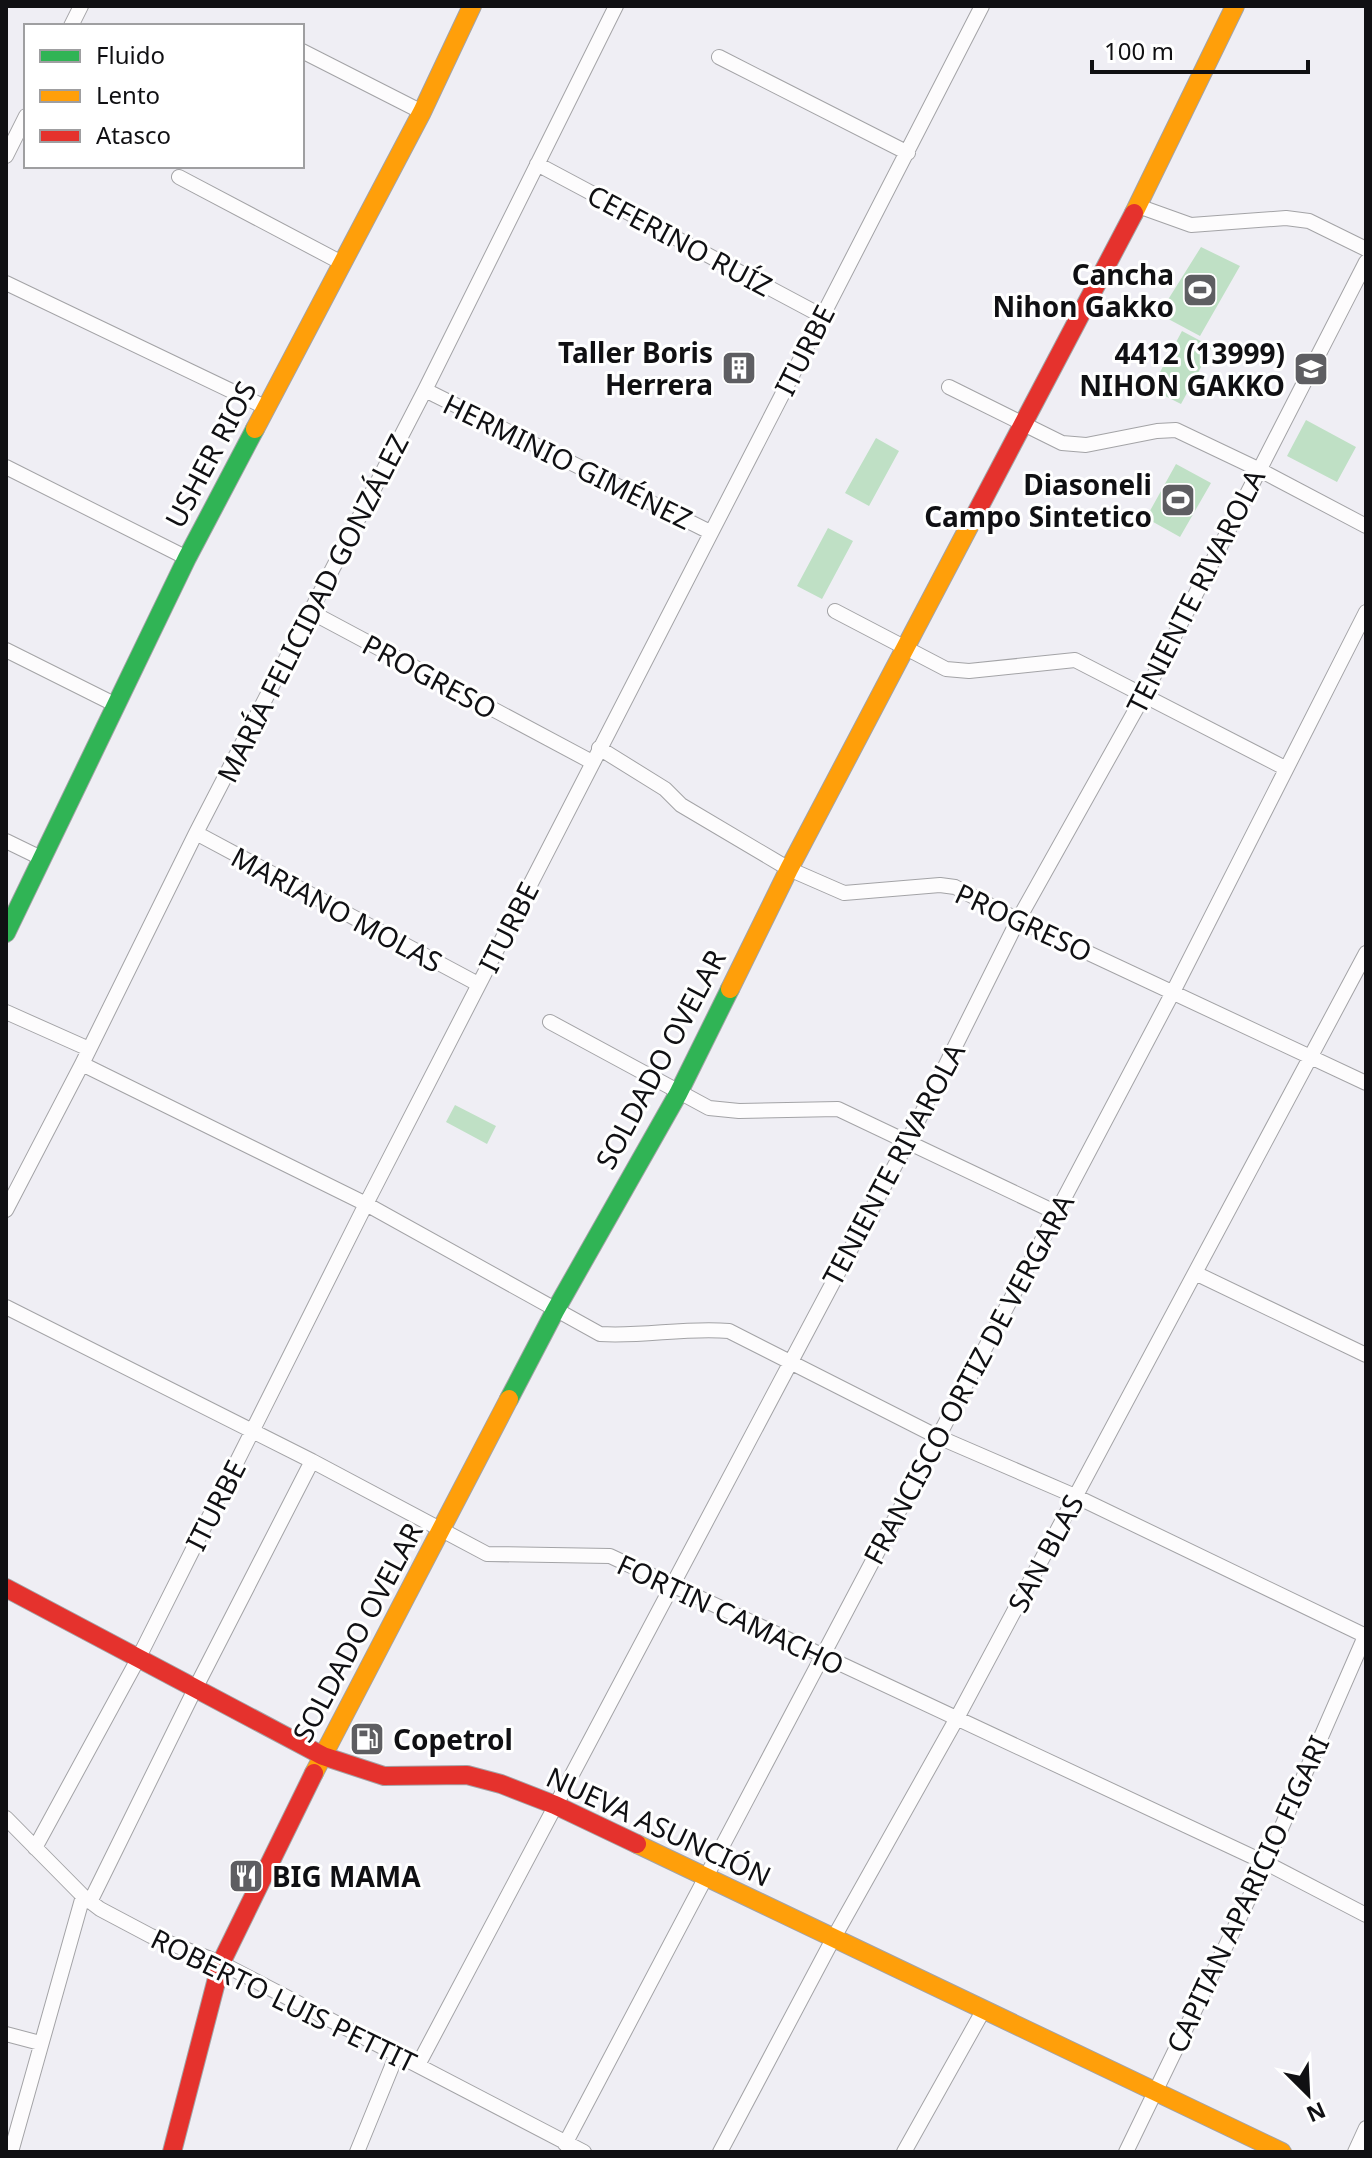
<svg xmlns="http://www.w3.org/2000/svg" width="1372" height="2158" viewBox="0 0 1372 2158" font-family="'Noto Sans',sans-serif">
  <style>
    .green { fill: #bfe0c5 }
    .lines { fill: none; stroke-linecap: round; stroke-linejoin: round }
    .street-casing { stroke: #a3a3a6; stroke-width: 16 }
    .fast-casing { stroke: #a3a3a6; stroke-width: 20 }
    .slow-casing { stroke: #a3a3a6; stroke-width: 20 }
    .jam-casing { stroke: #a3a3a6; stroke-width: 20 }
    .street { stroke: #fdfcfd; stroke-width: 14 }
    .fast { stroke: #30b455; stroke-width: 18 }
    .slow { stroke: #ff9f0a; stroke-width: 18 }
    .jam { stroke: #e5322d; stroke-width: 18 }
    .labels { text-anchor: middle; dominant-baseline: central; stroke-width: 6; stroke-linejoin: round; paint-order: stroke }
    .street-label { font-size: 28px; fill: #101013; stroke: #fff }
    .poi-label { font-size: 28px; font-weight: bold; fill: #101013; stroke: #fff; text-anchor: end }
  </style>
  <rect width="100%" height="100%" fill="#efeef4"/>
  <path class="green" d="M 1201,247 L 1240,266 L 1200,336 L 1159,314 Z
    M 1182,331 L 1212,347 L 1181,404 L 1151,389 Z
    M 1306,420 L 1356,447 L 1337,482 L 1287,456 Z
    M 876,438 L 899,451 L 869,506 L 845,493 Z
    M 1176,464 L 1211,483 L 1180,537 L 1146,518 Z
    M 828,528 L 853,541 L 822,599 L 797,586 Z
    M 455,1105 L 496,1126 L 487,1144 L 446,1122 Z"/>
  <g class="lines">
    <g class="street-casing">
      <path id="street" d="M 71,26 L 81,6
        M 302,51 L 422,112
        M 719,57 L 908,153
        M 6,156 L 26,116
        M 537,164 L 822,316
        M 179,177 L 342,263
        M 1138,206 L 1191,225 L 1286,218 L 1309,221 L 1366,249
        M 6,283 L 267,408
        M 949,387 L 1062,443 L 1086,445 L 1157,431 L 1176,430 L 1258,469 L 1366,526
        M 425,390 L 710,532
        M 6,467 L 187,558
        M 835,611 L 946,669 L 969,671 L 1075,660 L 1285,768
        M 311,612 L 592,762
        M 6,650 L 116,705
        M 599,748 L 665,789 L 681,805 L 789,869 L 844,893 L 940,885 L 955,887 L 1018,920 L 1366,1083
        M 196,833 L 478,984
        M 6,841 L 43,859
        M 6,1012 L 89,1049
        M 550,1022 L 709,1108 L 739,1111 L 838,1109 L 1057,1213
        M 82,1064 L 366,1204 L 600,1334 C 643,1337 686,1327 729,1331 L 936,1436 L 1075,1496 L 1366,1636
        M 6,1210 L 82,1064 L 196,833 L 425,390 L 616,6
        M 1195,1273 L 1366,1355
        M 6,1307 L 312,1461 L 487,1554 L 610,1556 L 1266,1863 L 1366,1915
        M 6,1818 L 83,1896 L 100,1909 L 151,1936 L 221,1963 L 584,2152
        M 35,1848 L 138,1659 L 366,1204 L 982,6
        M 90,1902 L 195,1689 L 312,1461
        M 6,2034 L 40,2043
        M 418,2065 L 908,1141 L 1018,920 L 1144,695 L 1366,262
        M 565,2144 L 1173,992 L 1366,612
        M 11,2152 L 83,1896
        M 357,2152 L 397,2054
        M 720,2152 L 833,1939 L 957,1718 L 1366,953
        M 904,2152 L 983,2011
        M 1126,2152 L 1266,1863 L 1366,1634
        M 1355,2152 L 1366,2128"/>
    </g>
    <g class="fast-casing">
      <path id="fast" d="M 6,933 L 187,558 L 255,429
        M 509,1399 L 555,1311 L 678,1094 L 730,989"/>
    </g>
    <g class="slow-casing">
      <path id="slow" d="M 1134,213 L 1235,6
        M 255,429 L 422,112 L 472,6
        M 730,989 L 789,869 L 973,519
        M 314,1773 L 509,1399
        M 637,1844 L 1282,2152"/>
    </g>
    <g class="jam-casing">
      <path id="jam" d="M 973,519 L 1134,213
        M 6,1588 L 323,1756 L 384,1776 L 467,1775 L 501,1784 L 555,1805 L 637,1844
        M 172,2152 L 221,1963 L 314,1773"/>
    </g>
    <use href="#street" class="street"/>
    <use href="#fast" class="fast"/>
    <use href="#slow" class="slow"/>
    <use href="#jam" class="jam"/>
  </g>
  <defs>
    <g id="stadium-square" transform="scale(1.8)"><rect x="-9" y="-9" width="18" height="18" rx="4" fill="#5e5e62" stroke="#fff"/><path d="M0-5a6.5 5 0 1 0 0 10a6.5 5 0 1 0 0-10ZM-3.5-1.8h7v3.6h-7Z" fill="#fff"/></g>
    <g id="building-square" transform="scale(1.8)"><rect x="-9" y="-9" width="18" height="18" rx="4" fill="#5e5e62" stroke="#fff"/><path d="M-4-6H4V6H1V3H-1V6H-4ZM-2.5-4.3h1.7v1.8h-1.7ZM.8-4.3h1.7v1.8H.8ZM-2.5-1h1.7V.8h-1.7ZM.8-1h1.7V.8H.8Z" fill="#fff"/></g>
    <g id="school-square" transform="scale(1.8)"><rect x="-9" y="-9" width="18" height="18" rx="4" fill="#5e5e62" stroke="#fff"/><path d="M0-5L7-2L0 1L-7-2ZM-4 1L0 2.5L4 1V4Q0 6-4 4Z" fill="#fff"/></g>
    <g id="fuel-square" transform="scale(1.8)"><rect x="-9" y="-9" width="18" height="18" rx="4" fill="#5e5e62" stroke="#fff"/><path d="M-5.5-6h7V0h2V4h1.3V-2.5L3-4.5l.8-.8L6-3V5H2.5V1h-1V6h-7ZM-4.2-4.7v3.2H.2V-4.7Z" fill="#fff"/></g>
    <g id="restaurant-square" transform="scale(1.8)"><rect x="-9" y="-9" width="18" height="18" rx="4" fill="#5e5e62" stroke="#fff"/><path d="M-5-6h1v4h1v-4h1v4h1v-4h1v5L-1.5 .5V6h-2V.5L-5-1ZM5-6V6H3V1.5H1.5Q1.5-4 5-6Z" fill="#fff"/></g>
  </defs>
  <g fill-rule="evenodd">
    <use href="#stadium-square" x="1200" y="290"/>
    <use href="#building-square" x="739" y="368"/>
    <use href="#school-square" x="1311" y="369"/>
    <use href="#stadium-square" x="1178" y="500"/>
    <use href="#fuel-square" x="367" y="1739"/>
    <use href="#restaurant-square" x="246" y="1876"/>
  </g>
  <g class="labels">
    <g class="street-label">
      <text transform="translate(680 240) rotate(28)">CEFERINO RUÍZ</text>
      <text transform="translate(804 350) rotate(-63)">ITURBE</text>
      <text transform="translate(210 454) rotate(-62)">USHER RIOS</text>
      <text transform="translate(568 461) rotate(26)">HERMINIO GIMÉNEZ</text>
      <text transform="translate(1195 591) rotate(-63)">TENIENTE RIVAROLA</text>
      <text transform="translate(312 608) rotate(-63)">MARÍA FELICIDAD GONZÁLEZ</text>
      <text transform="translate(430 676) rotate(28)">PROGRESO</text>
      <text transform="translate(337 909) rotate(28)">MARIANO MOLAS</text>
      <text transform="translate(1024 922) rotate(25)">PROGRESO</text>
      <text transform="translate(508 927) rotate(-63)">ITURBE</text>
      <text transform="translate(660 1059) rotate(-62)">SOLDADO OVELAR</text>
      <text transform="translate(893 1164) rotate(-62)">TENIENTE RIVAROLA</text>
      <text transform="translate(968 1379) rotate(-62)">FRANCISCO ORTIZ DE VERGARA</text>
      <text transform="translate(215 1505) rotate(-63)">ITURBE</text>
      <text transform="translate(1045 1553) rotate(-62)">SAN BLAS</text>
      <text transform="translate(731 1614) rotate(25)">FORTIN CAMACHO</text>
      <text transform="translate(357 1632) rotate(-62)">SOLDADO OVELAR</text>
      <text transform="translate(659 1826) rotate(25)">NUEVA ASUNCIÓN</text>
      <text transform="translate(1247 1894) rotate(-65)">CAPITAN APARICIO FIGARI</text>
      <text transform="translate(284 2000) rotate(26)">ROBERTO LUIS PETTIT</text>
    </g>
    <g class="poi-label">
      <text x="1174" y="274">Cancha<tspan x="1174" dy="32">Nihon Gakko</tspan></text>
      <text x="713" y="352">Taller Boris<tspan x="713" dy="32">Herrera</tspan></text>
      <text x="1285" y="353">4412 (13999)<tspan x="1285" dy="32">NIHON GAKKO</tspan></text>
      <text x="1152" y="484">Diasoneli<tspan x="1152" dy="32">Campo Sintetico</tspan></text>
      <text x="393" y="1739" text-anchor="start">Copetrol</text>
      <text x="272" y="1876" text-anchor="start">BIG MAMA</text>
    </g>
  </g>
  <rect width="1372" height="2158" fill="none" stroke="#101013" stroke-width="16"/>
  <rect x="24" y="24" width="280" height="144" fill="#ffffff" stroke="#9f9fa1" stroke-width="2"/>
  <rect x="40" y="50" width="40" height="12" fill="#30b455" stroke="#9f9fa1" stroke-width="2"/>
  <text x="96" y="64" font-size="24" fill="#101013">Fluido</text>
  <rect x="40" y="90" width="40" height="12" fill="#ff9f0a" stroke="#9f9fa1" stroke-width="2"/>
  <text x="96" y="104" font-size="24" fill="#101013">Lento</text>
  <rect x="40" y="130" width="40" height="12" fill="#e5322d" stroke="#9f9fa1" stroke-width="2"/>
  <text x="96" y="144" font-size="24" fill="#101013">Atasco</text>
  <g transform="translate(1308 2094) rotate(156)" stroke="#ffffff" stroke-width="6" paint-order="stroke">
  <path d="M0-6L14 30L0 20L-14 30Z" fill="#101013"/>
  <text y="-12" font-size="22" font-weight="bold" text-anchor="middle" fill="#101013">N</text>
  </g>
  <path d="M1092 60v12h216v-12" fill="none" stroke="#101013" stroke-width="4"/>
  <text x="1104" y="60" font-size="24" fill="#101013" stroke="#ffffff" stroke-width="6" paint-order="stroke">100 m</text>
</svg>
